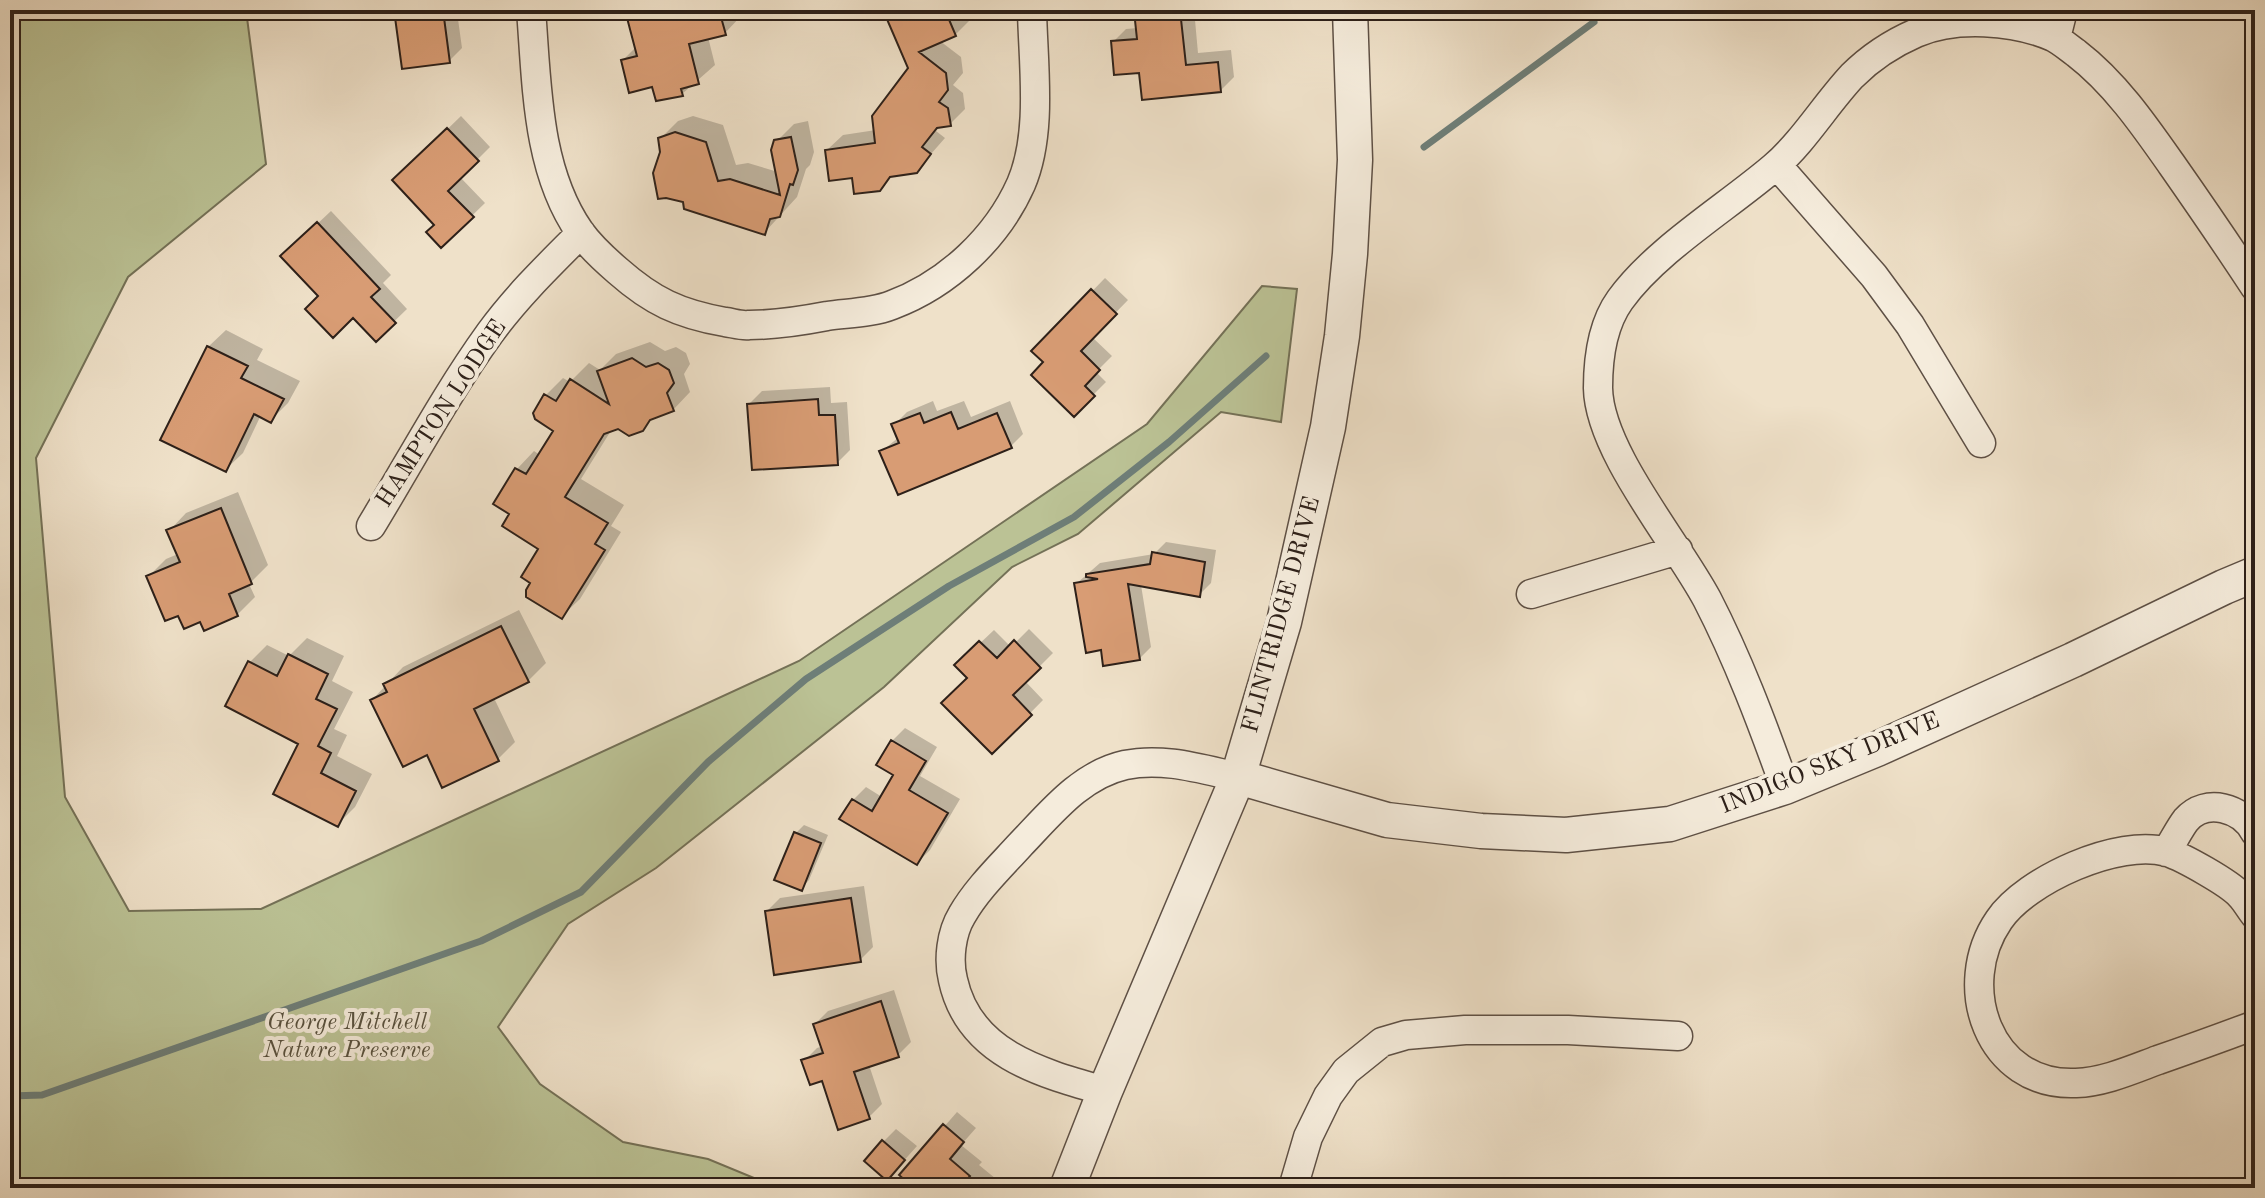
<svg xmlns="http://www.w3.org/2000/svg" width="2265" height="1198" viewBox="0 0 2265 1198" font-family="'Old Standard TT',serif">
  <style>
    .green { fill: #bbc295; stroke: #747157; stroke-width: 2 }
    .shadow { fill: #0003 }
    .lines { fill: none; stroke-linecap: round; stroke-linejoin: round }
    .stream { stroke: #6e7e78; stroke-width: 7 }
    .building { fill: #d89c74; stroke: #2d2019; stroke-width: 2 }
    .minor-casing { stroke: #5e5045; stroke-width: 31 }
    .tertiary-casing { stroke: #5e5045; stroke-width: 37 }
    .minor { stroke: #f5ecdc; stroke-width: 28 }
    .tertiary { stroke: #f5ecdc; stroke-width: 34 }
    .labels { text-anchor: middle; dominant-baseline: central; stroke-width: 8; stroke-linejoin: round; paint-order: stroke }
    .street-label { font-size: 24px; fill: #2d2019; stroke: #f5ecdc }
    .park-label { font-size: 24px; font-style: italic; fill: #58513e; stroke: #f5ecdc }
  </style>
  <rect width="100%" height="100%" fill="#efe1c9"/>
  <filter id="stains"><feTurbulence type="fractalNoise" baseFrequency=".0025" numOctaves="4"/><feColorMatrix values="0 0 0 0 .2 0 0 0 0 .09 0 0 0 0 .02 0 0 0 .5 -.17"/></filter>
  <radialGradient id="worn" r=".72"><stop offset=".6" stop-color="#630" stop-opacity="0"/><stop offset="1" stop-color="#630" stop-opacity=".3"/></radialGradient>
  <path class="green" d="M 10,10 L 246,10 L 266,164 L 128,277 L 36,458 L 65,797 L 129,911 L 261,909 L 799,661 L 1147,424 L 1262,286 L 1297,289 L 1281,422 L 1221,412 L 1078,534 L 1012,567 L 884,687 L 656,868 L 568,924 L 498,1027 L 540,1084 L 623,1142 L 708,1159 L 778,1188 L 10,1188 Z"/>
  <path class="shadow" d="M 396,10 L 460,10 L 457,12 L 462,48 L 449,61 Z
    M 633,10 L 741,10 L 742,15 L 725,33 L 708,37 L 715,65 L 682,94 L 654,84 L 623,60 L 636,47 L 628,15 Z
    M 885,10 L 967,10 L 971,19 L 955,35 L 940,41 L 961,57 L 963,73 L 953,85 L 963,93 L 965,109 L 950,124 L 941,125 L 936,131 L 945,138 L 916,171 L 894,174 L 879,189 L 854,176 L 827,150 L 843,135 L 876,130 L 910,68 Z
    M 1138,10 L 1211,10 L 1202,20 L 1195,20 L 1198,53 L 1231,50 L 1234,77 L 1221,90 L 1141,71 L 1113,42 L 1126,29 L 1138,28 L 1136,12 Z
    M 461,116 L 490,147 L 460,177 L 485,203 L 442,245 L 436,225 L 395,180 Z
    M 693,116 L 723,125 L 736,165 L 748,163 L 778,172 L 776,142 L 794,124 L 808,121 L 814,152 L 810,165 L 806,169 L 797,197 L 765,232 L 662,152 L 660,139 L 678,121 Z
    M 331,211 L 391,275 L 383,283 L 407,309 L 376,339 L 353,316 L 321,296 L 283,256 Z
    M 1105,278 L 1128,300 L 1092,337 L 1112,356 L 1096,372 L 1106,382 L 1074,414 L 1046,362 L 1034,351 Z
    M 226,330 L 263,349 L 257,360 L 300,381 L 288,403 L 271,420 L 261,415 L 243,453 L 225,470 L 208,347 Z
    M 650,342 L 665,351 L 676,347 L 686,353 L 690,364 L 684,374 L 690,392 L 673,410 L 655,416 L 642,429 L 619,427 L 612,429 L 581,479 L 624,505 L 611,526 L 621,532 L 580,599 L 562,616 L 541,548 L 512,514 L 495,504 L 517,469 L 534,451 L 540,455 L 556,430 L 546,395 L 563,378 L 570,382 L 589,363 L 600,370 L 616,354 Z
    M 830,387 L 831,403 L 847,402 L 850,450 L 837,463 L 749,404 L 762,391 Z
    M 933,401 L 937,411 L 964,401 L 971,417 L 1010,401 L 1023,434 L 1010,447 L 882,451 L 899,437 L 894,425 L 907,412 Z
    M 238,492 L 268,565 L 249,584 L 255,597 L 237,615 L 201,619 L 179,613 L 149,576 L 166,559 L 178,554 L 169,531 L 186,513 Z
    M 1166,542 L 1216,550 L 1211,583 L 1199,595 L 1141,585 L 1151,647 L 1140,658 L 1102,648 L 1076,584 L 1100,563 L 1154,554 Z
    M 519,610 L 546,663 L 528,681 L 494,698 L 515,742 L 498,759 L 427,753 L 372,700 L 403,667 Z
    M 1029,629 L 1053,653 L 1025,681 L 1043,700 L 992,752 L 969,678 L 957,665 L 994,630 L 1011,647 Z
    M 307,638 L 344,656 L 332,681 L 353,692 L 334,729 L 347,735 L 337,756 L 372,774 L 355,807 L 338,824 L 301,743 L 250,662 L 267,645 L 289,656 Z
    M 905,728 L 937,747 L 920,776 L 960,799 L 930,850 L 917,863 L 842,818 L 853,800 L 866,787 L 882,797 L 895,775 L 892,741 Z
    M 804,825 L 828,835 L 809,880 L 801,889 L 796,833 Z
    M 864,886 L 873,947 L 860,960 L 767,911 L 780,898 Z
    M 894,990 L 911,1042 L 898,1055 L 869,1065 L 882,1104 L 869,1117 L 804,1061 L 817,1048 L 823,1046 L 815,1024 L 828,1011 Z
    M 957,1112 L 976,1128 L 961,1145 L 982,1162 L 979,1165 L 1001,1183 L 997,1188 L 917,1188 L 902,1175 Z
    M 896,1129 L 917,1146 L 900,1165 L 884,1141 Z"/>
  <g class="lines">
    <path class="stream" d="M 1424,147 L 1594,22
      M 10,1096 L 42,1095 L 481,941 L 581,892 L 708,762 L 806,679 L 949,586 L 1074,517 L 1169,442 L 1266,356"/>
  </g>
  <path class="building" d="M 394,10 L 443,10 L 450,63 L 402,69 Z
    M 642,10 L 719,10 L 726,35 L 689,44 L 699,84 L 681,89 L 683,96 L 656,101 L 652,87 L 629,93 L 621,60 L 637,56 L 626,14 Z
    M 883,10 L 945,10 L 956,36 L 919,52 L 946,73 L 948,90 L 939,102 L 948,108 L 951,126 L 937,128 L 922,147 L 931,154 L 917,173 L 890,177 L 880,191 L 854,194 L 852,178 L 829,181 L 825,150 L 875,143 L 872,116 L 908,68 Z
    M 1180,10 L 1186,65 L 1218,62 L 1221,92 L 1142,100 L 1139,73 L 1114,75 L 1111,41 L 1137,39 L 1134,11 Z
    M 447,128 L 479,161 L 448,191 L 474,217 L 441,248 L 426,232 L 434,225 L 392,180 Z
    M 675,132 L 706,142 L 718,181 L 730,179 L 780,195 L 771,150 L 774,140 L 791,137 L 798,170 L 793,185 L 790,184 L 780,217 L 770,219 L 765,235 L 684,209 L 683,202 L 666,198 L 658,199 L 653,173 L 660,152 L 658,138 Z
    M 317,222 L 380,289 L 371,297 L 396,323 L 376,342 L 353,318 L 333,338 L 305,309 L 318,296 L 280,256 Z
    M 1091,289 L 1117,314 L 1081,351 L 1100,370 L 1085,386 L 1095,396 L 1074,417 L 1031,375 L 1043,362 L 1031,351 Z
    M 207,346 L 248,366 L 241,378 L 284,399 L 271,423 L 254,414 L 226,472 L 160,440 Z
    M 632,358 L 646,367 L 658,363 L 669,370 L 674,383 L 667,393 L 674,411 L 650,420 L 643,431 L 629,436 L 618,429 L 604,434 L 565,497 L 608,523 L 595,544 L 605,550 L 562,619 L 526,597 L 526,590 L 530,583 L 521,577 L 538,549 L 502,526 L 509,514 L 493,504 L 515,468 L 526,474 L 553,431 L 535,419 L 533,413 L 544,394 L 556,401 L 570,379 L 609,404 L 597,371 Z
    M 818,399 L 819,415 L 835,415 L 838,465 L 752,470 L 747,404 Z
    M 951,412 L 958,429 L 997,413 L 1012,448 L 898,495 L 879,451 L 899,443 L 891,424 L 920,413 L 924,423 Z
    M 221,508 L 252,584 L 229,594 L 238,616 L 204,631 L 200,622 L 184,629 L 178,616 L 165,621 L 146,576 L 180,562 L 166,530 Z
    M 1152,552 L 1205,562 L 1200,597 L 1128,584 L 1140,660 L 1103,666 L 1101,650 L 1086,653 L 1074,583 L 1098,579 L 1086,577 L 1086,574 L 1150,564 Z
    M 501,626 L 529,682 L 474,709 L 499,761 L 442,788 L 427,755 L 403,767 L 370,700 L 387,692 L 383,684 Z
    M 1014,640 L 1041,668 L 1013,695 L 1032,715 L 992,754 L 941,703 L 967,678 L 954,665 L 979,641 L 997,658 Z
    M 288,654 L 328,674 L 316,699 L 337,709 L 318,746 L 331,753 L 321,773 L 356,791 L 338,827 L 273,794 L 298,744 L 225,706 L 248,661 L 277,676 Z
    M 891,740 L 926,761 L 909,790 L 948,813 L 917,865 L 839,819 L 852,799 L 872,811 L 893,775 L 876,765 Z
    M 794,832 L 821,843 L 802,891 L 774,880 Z
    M 851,898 L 861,962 L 774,975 L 765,911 Z
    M 881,1001 L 899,1057 L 854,1072 L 870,1119 L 838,1130 L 822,1081 L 810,1085 L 801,1060 L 823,1053 L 813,1024 Z
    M 943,1124 L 964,1142 L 950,1159 L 970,1176 L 960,1188 L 914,1188 L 899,1175 Z
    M 882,1140 L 905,1160 L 887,1181 L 864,1161 Z"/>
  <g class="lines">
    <g class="minor-casing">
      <path id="minor" d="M 531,10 C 537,83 536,169 580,232 C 590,246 604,259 618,271 C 652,301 679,314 725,322 C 733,323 741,326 749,325 C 775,325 801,321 827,316 C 848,313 872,313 892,305 C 948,284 997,238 1021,184 C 1043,133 1033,64 1032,10
        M 2056,38 L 2063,10
        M 1777,165 L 1874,276 L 1910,325 L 1981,443
        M 371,526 C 410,462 446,394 490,333 C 516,297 549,265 581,233
        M 1531,594 L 1678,550
        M 1785,787 C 1762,723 1738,659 1707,599 C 1676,541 1599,451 1598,388 C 1598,358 1602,325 1620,300 C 1656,250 1726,208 1774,167 C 1804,141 1825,105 1852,76 C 1870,58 1893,43 1916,33 C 1955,16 2014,20 2053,37 C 2061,41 2069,48 2076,53 C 2115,83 2144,125 2172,165 C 2200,205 2228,246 2255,287
        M 2166,852 C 2173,842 2179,829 2186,820 C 2206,797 2242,808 2255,832
        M 2255,915 C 2250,909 2246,901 2240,895 C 2229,883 2183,857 2167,852 C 2119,838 2026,880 1999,920 C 1954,985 1988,1087 2076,1083 C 2104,1082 2131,1070 2158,1060 C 2190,1049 2223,1037 2255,1025
        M 1105,1091 C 1041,1073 969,1054 953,980 C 948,960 951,933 962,915 C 977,889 1000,867 1020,845 C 1050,814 1080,775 1125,765 C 1163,757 1201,769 1238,777
        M 1293,1188 L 1308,1137 L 1328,1096 L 1346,1071 L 1382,1042 L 1406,1035 L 1465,1030 L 1568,1030 L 1678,1036"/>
    </g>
    <g class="tertiary-casing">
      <path id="tertiary" d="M 1238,777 L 1387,820 L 1481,831 L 1566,835 L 1670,824 L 1785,787 L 1877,749 L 2073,660 L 2224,587 L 2255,574
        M 1067,1188 L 1105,1091 L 1238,777 L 1284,622 L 1328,427 L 1342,336 L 1350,254 L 1355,160 L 1350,10"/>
    </g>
    <use href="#minor" class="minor"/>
    <use href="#tertiary" class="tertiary"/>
  </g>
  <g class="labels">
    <g class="street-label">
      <text transform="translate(442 414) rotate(-57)">HAMPTON LODGE</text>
      <text transform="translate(1282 615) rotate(-75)">FLINTRIDGE DRIVE</text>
      <text transform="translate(1830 764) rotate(-22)">INDIGO SKY DRIVE</text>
    </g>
    <g class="park-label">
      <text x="347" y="1023">George Mitchell<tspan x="347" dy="28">Nature Preserve</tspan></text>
    </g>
  </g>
  <rect width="2265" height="1198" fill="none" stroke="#efe1c9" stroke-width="40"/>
  <rect x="12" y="12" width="2241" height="1174" fill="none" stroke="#2d2019" stroke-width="4"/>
  <rect x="20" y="20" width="2225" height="1158" fill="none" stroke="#2d2019" stroke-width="2"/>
  <rect width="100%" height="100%" filter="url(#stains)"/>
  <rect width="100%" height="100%" fill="url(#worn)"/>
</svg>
